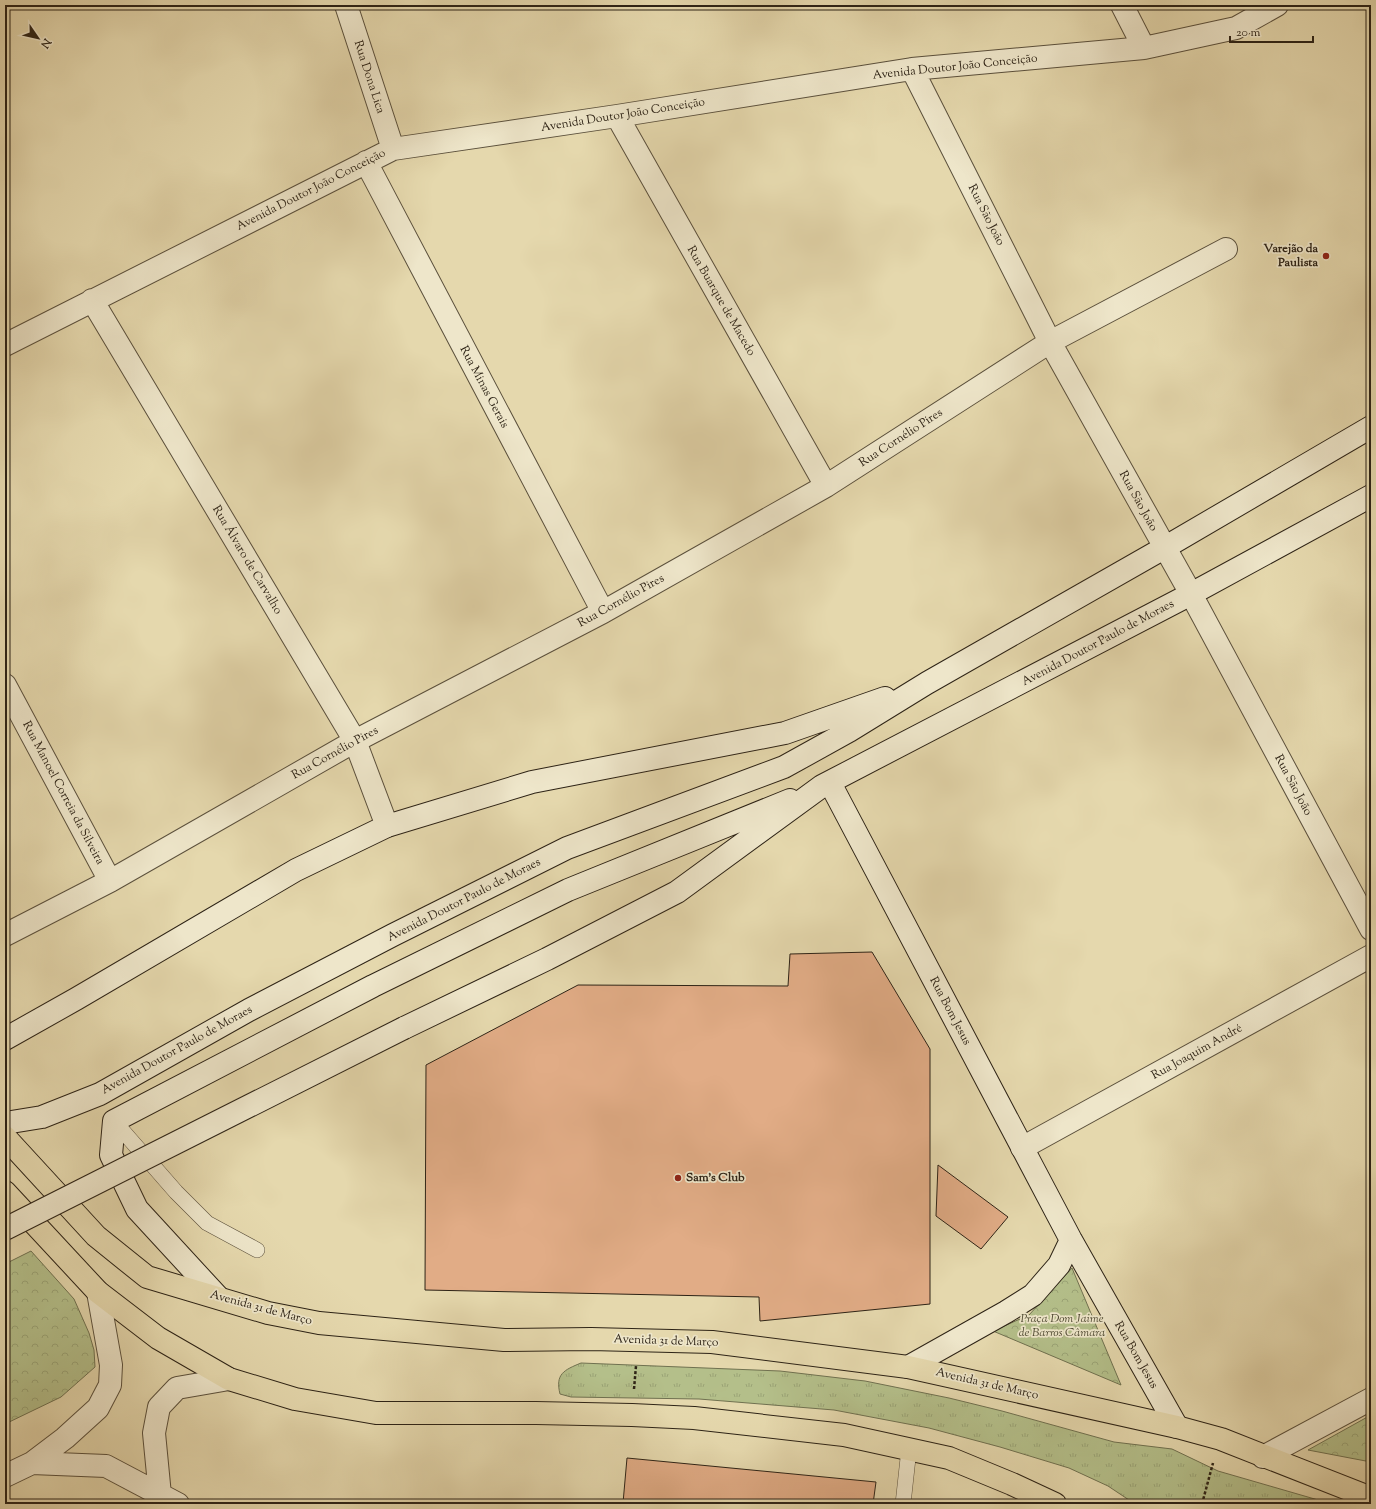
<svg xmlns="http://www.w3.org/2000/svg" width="1376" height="1509" viewBox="0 0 1376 1509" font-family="'Sorts Mill Goudy',serif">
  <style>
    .grass { fill: url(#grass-tufts); stroke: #707150 }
    .park { fill: url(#park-crowns); stroke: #707150 }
    .building { fill: #e1ac86; stroke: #2d2316 }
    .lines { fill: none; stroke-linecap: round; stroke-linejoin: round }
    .lane-casing { stroke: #5b503c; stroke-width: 16 }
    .street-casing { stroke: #5b503c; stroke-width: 24 }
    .secondary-casing { stroke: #2d2316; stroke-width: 24 }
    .primary-casing { stroke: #2d2316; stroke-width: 24 }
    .path { stroke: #2d2316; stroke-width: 2.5; stroke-dasharray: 3 2; stroke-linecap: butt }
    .lane { stroke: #eee6ca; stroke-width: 15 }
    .street { stroke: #eee6ca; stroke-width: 22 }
    .secondary { stroke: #eee6ca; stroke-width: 22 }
    .primary { stroke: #e5d8ad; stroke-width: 22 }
    .secondary-bridge-casing { stroke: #2d2316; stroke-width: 24; stroke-linecap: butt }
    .secondary-bridge { stroke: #eee6ca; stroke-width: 22 }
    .poi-dot { fill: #8f2418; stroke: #eee6ca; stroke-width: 1.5 }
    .labels { text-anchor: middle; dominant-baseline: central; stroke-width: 3.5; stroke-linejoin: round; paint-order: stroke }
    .street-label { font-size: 12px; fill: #2d2316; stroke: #eee6ca }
    .poi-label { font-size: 12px; font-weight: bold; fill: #2d2316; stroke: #eee6ca; text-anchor: end }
    .park-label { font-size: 12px; font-style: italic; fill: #4f4a33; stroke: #eee6ca }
  </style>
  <defs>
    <pattern id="grass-tufts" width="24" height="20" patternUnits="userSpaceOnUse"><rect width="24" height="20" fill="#b4bf8a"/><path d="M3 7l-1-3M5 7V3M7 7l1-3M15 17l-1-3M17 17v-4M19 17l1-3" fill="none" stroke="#9ba476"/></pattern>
    <pattern id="park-crowns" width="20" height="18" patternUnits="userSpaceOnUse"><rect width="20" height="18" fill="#b4bf8a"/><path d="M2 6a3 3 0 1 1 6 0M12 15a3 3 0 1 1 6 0" fill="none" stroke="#9ba476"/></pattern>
  </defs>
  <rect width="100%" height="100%" fill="#e5d8ad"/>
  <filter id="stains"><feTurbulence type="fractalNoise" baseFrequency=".005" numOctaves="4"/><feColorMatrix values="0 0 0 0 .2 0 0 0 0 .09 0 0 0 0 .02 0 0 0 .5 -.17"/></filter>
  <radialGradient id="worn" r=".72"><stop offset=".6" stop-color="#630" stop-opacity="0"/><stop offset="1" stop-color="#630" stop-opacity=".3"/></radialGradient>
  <path class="grass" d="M 581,1363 L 780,1371 L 865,1381 L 949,1398 L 1002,1411 L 1114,1442 L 1172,1449 L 1218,1471 L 1332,1504 L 1135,1504 L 1108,1486 L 1069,1468 L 1000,1447 L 929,1428 L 834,1410 L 699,1399 L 571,1397 L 560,1394 C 555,1374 564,1370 581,1363 Z"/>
  <path class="park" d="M 31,1251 L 74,1299 L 89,1333 L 94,1350 L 95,1367 L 61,1397 L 5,1424 L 5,1264 Z
    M 1072,1268 L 1121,1385 L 993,1331 L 1029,1315 Z
    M 1371,1415 L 1371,1462 L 1308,1450 Z"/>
  <path class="building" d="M 872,952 L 930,1049 L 930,1304 L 760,1321 L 759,1297 L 425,1290 L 426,1065 L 578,985 L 788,986 L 790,954 Z
    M 938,1165 L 1008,1217 L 981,1249 L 936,1216 Z
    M 627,1458 L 876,1482 L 873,1504 L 623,1503 Z"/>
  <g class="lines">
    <g class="lane-casing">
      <path id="lane" d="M 114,1121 L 176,1192 L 207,1223 L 257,1250
        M 903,1504 L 909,1449"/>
    </g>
    <g class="street-casing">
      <path id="street" d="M 346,5 L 393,149
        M 1122,5 L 1144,48
        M 912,69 L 1050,342 L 1191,594 L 1371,929
        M 617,116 L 826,486
        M 366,162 L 603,612
        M 92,300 L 355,741 L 387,826
        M 5,345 L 393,149 L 617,116 L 912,69 L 1144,48 L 1236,28 L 1277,5
        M 5,685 L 110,881
        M 5,935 L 110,881 L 355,741 L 603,612 L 826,486 L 1050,342 L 1226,249
        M 1022,1148 L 1371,956
        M 1263,1457 L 1371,1399
        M 32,1463 L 106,1466 L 178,1504
        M 5,1476 L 32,1463 L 65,1438 L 98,1408 L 110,1385 L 111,1365 L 98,1292
        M 160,1495 L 154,1433 L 159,1407 L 177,1388 L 229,1379"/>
    </g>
    <g class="secondary-casing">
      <path id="secondary" d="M 830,783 L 1071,1240 L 1177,1427
        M 404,1028 L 547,959 L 677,892 L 822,786 L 1191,594 L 1371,496
        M 5,1039 L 76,999 L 296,870 L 387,826 L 532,782 L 785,733 L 885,698
        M 5,1123 L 42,1117 L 100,1094 L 249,1010 L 393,935 L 567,848 L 784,767 L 849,731 L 927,683 L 1164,548 L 1371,427
        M 218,1297 L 137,1209 L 111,1155 L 114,1121 L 373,986 L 568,890 L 790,800
        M 908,1367 L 1006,1312 L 1033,1295 L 1059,1265 L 1071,1240"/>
    </g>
    <g class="primary-casing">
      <path id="primary" d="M 5,1137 L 96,1236 L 147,1277 L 268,1313 L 319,1323 L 504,1340 L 591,1339 L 712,1342 L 908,1367 L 1177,1427 L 1221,1439 L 1371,1498
        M 5,1192 L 98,1292 L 158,1338 L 229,1379 L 295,1399 L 376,1413 L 536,1413 L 632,1415 L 694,1418 L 844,1435 L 949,1458 L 1012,1484 L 1055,1504"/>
    </g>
    <path class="path" d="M 634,1389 L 636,1366
      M 1202,1504 L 1213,1463"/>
    <use href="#lane" class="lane"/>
    <use href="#street" class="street"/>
    <use href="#secondary" class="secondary"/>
    <use href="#primary" class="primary"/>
    <g class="secondary-bridge-casing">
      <path id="secondary-bridge" d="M 5,1229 L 404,1028"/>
    </g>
    <use href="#secondary-bridge" class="secondary-bridge"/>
  </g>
  <g class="poi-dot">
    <circle cx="1326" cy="256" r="4"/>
    <circle cx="678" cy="1178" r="4"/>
  </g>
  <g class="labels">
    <g class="street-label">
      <text transform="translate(955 67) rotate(-6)">Avenida Doutor João Conceição</text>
      <text transform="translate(369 77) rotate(72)">Rua Dona Lica</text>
      <text transform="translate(623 115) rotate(-9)">Avenida Doutor João Conceição</text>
      <text transform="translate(311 190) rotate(-27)">Avenida Doutor João Conceição</text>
      <text transform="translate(986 215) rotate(63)">Rua São João</text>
      <text transform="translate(721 301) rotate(60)">Rua Buarque de Macedo</text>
      <text transform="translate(484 387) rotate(62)">Rua Minas Gerais</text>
      <text transform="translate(901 438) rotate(-33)">Rua Cornélio Pires</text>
      <text transform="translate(1138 501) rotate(61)">Rua São João</text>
      <text transform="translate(247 560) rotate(59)">Rua Álvaro de Carvalho</text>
      <text transform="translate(621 601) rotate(-29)">Rua Cornélio Pires</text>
      <text transform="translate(1098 643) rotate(-28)">Avenida Doutor Paulo de Moraes</text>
      <text transform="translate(335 753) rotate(-29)">Rua Cornélio Pires</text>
      <text transform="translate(1293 785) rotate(62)">Rua São João</text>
      <text transform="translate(63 793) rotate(62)">Rua Manoel Correia da Silveira</text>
      <text transform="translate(464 900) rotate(-27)">Avenida Doutor Paulo de Moraes</text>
      <text transform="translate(950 1011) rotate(62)">Rua Bom Jesus</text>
      <text transform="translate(177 1050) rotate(-29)">Avenida Doutor Paulo de Moraes</text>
      <text transform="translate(1197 1052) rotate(-29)">Rua Joaquim André</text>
      <text transform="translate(261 1308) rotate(15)">Avenida 31 de Março</text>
      <text transform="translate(666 1341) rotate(2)">Avenida 31 de Março</text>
      <text transform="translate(1136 1355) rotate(60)">Rua Bom Jesus</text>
      <text transform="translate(987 1384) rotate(13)">Avenida 31 de Março</text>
    </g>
    <g class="poi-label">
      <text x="1318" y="249">Varejão da<tspan x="1318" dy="14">Paulista</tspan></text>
      <text x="686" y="1178" text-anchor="start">Sam's Club</text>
    </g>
    <g class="park-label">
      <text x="1062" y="1319">Praça Dom Jaime<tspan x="1062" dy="14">de Barros Câmara</tspan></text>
    </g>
  </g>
  <rect width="1376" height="1509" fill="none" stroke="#e5d8ad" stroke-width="20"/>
  <rect x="6" y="6" width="1364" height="1497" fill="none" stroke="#2d2316" stroke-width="2"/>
  <rect x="10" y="10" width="1356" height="1489" fill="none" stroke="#2d2316"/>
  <g transform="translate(38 38) rotate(124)" stroke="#eee6ca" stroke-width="3" paint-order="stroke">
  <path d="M0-3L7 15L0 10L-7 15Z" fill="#2d2316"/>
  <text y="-6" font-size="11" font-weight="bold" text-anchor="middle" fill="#2d2316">N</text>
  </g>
  <path d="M1230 36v6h83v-6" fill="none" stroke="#2d2316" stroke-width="2"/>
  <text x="1236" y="36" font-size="12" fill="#2d2316" stroke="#eee6ca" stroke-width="3" paint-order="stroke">20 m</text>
  <rect width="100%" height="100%" filter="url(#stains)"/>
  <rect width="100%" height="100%" fill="url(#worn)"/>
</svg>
